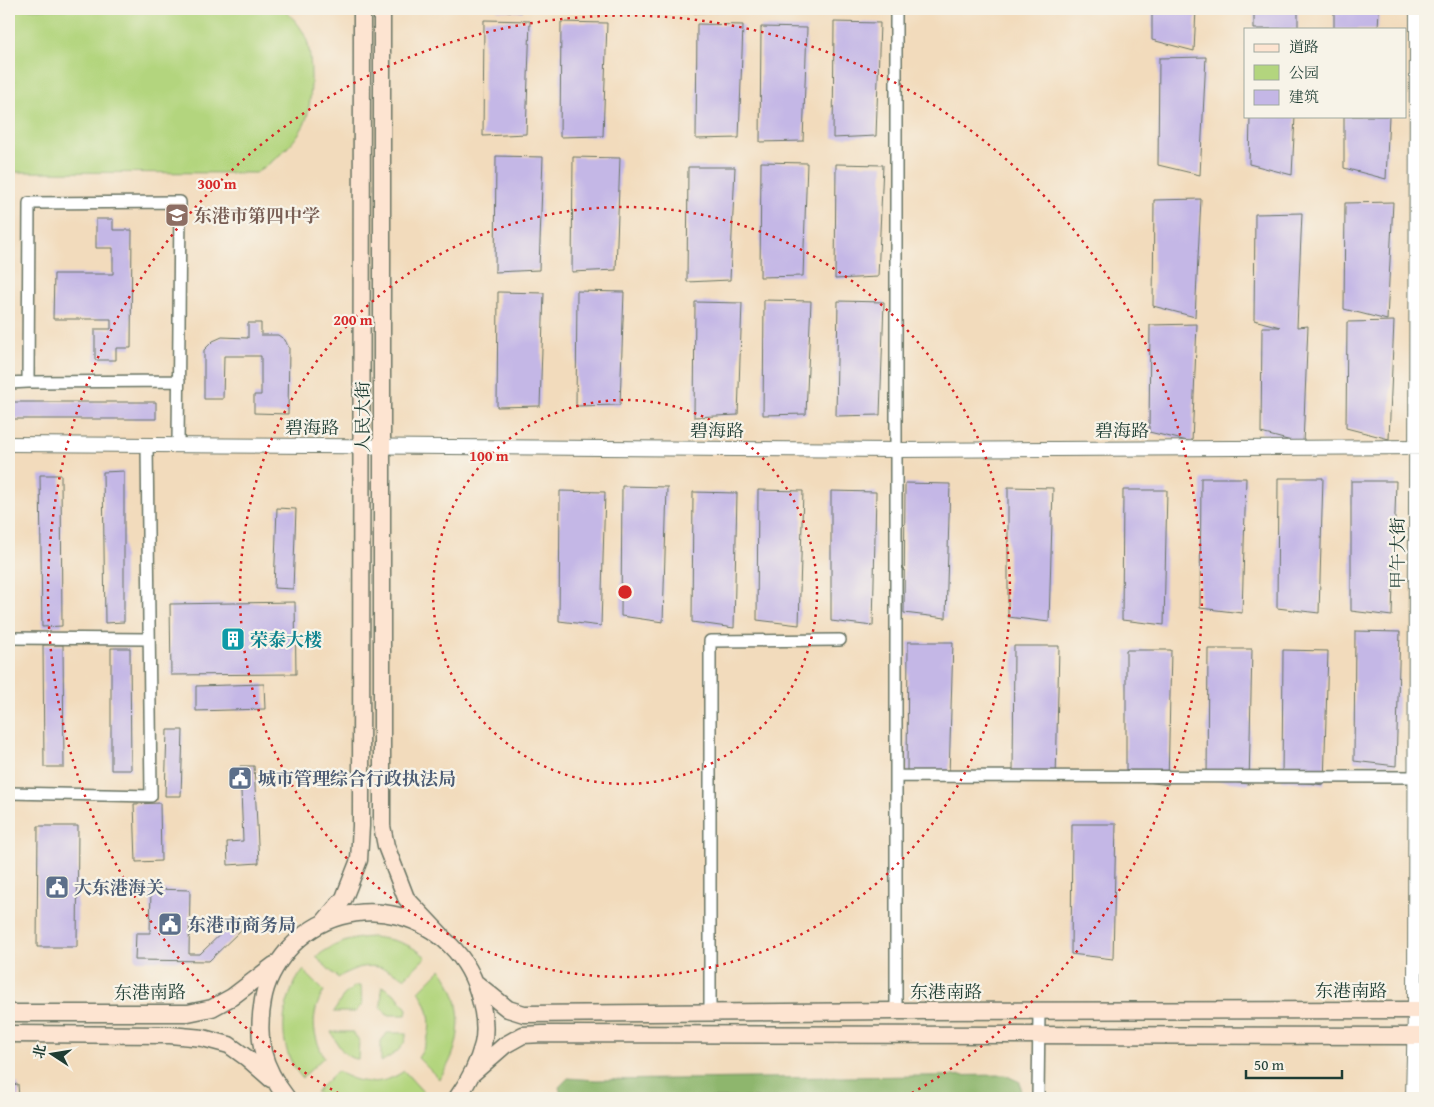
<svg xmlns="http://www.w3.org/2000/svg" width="1434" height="1107" viewBox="0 0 1434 1107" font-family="'Gentium Book Plus','Noto Serif SC',serif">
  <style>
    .green { fill: #b3d57e; stroke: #698959 }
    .forest { fill: #8eb66d; stroke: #567a50 }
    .building { fill: #c4b7e6 }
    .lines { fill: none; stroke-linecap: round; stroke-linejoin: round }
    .minor-casing { stroke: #697464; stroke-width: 14 }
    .tertiary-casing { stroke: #697464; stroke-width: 16 }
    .secondary-casing { stroke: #697464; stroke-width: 19 }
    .minor { stroke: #fff; stroke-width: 11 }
    .tertiary { stroke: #fff; stroke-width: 14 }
    .secondary { stroke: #fde4d1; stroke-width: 16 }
    .ring { fill: none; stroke: #d62828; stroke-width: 2.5; stroke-dasharray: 2.5 5 }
    .labels { text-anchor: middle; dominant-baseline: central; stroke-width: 4.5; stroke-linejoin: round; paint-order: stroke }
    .education-label { font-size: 18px; font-weight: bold; fill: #785e54; stroke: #f7f3e8; text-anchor: start }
    .street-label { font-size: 18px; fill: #1f3d34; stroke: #f7f3e8 }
    .culture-label { font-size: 18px; font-weight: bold; fill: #0d838f; stroke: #f7f3e8; text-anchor: start }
    .service-label { font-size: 18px; font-weight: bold; fill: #4e5e75; stroke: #f7f3e8; text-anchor: start }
    .centre { fill: #d62828; stroke: #f7f3e8; stroke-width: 2.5 }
    .ring-label { font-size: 15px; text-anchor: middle; font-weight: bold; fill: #d62828; stroke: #f7f3e8; stroke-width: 4.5; stroke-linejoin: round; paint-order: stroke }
  </style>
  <rect width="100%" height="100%" fill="#f7f3e8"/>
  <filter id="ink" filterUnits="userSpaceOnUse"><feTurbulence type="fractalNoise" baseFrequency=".02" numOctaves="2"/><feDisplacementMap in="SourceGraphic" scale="10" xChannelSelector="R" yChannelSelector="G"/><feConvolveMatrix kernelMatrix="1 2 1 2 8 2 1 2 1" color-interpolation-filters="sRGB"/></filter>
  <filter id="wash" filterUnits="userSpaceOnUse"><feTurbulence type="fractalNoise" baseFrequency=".0096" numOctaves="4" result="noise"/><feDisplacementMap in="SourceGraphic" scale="20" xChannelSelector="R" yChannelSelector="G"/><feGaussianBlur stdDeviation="1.12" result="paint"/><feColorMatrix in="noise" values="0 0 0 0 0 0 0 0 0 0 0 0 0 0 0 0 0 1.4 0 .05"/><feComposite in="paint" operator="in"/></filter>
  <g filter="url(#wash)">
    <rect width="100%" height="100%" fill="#f2dbbc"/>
    <path class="green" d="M 9,9 L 282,9 C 292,16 301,26 306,38 C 313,55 313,108 304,125 C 293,146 275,160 256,173 L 9,172 Z
      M 372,937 C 392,939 410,943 426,957 L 404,978 C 380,963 361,962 338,978 L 316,957 C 333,944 350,938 372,937 Z
      M 441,969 C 466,1003 464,1046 439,1079 L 418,1058 C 433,1035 434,1015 419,991 Z
      M 303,970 L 324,991 C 310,1014 312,1034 324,1057 L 302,1078 C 275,1047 280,1001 303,970 Z
      M 355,986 L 361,986 L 362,1005 L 355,1012 L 334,1012 L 343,996 Z
      M 382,986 L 397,996 L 407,1009 L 406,1015 L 387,1015 L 381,1007 Z
      M 331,1032 L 352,1032 L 359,1040 L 358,1059 C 344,1059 337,1043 331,1032 Z
      M 387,1033 L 406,1033 C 407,1048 392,1055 381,1062 L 381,1041 Z
      M 337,1071 C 359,1085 383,1086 404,1071 L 425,1094 L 418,1098 L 325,1098 L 316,1092 Z"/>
    <path class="forest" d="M 1005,1075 L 1020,1082 L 1021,1098 L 562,1098 L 559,1087 L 568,1078 L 595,1080 Z"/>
    <g id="blocks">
      <path class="building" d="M 497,9 L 522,9 L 522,12 L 497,10 Z
        M 694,9 L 737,9 L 737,11 L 694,13 Z
        M 1152,9 L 1196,9 L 1194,51 L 1152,40 Z
        M 1254,9 L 1298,9 L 1298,29 L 1254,29 Z
        M 1334,9 L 1379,9 L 1378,29 L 1334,29 Z
        M 484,20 L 530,21 L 526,134 L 483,136 Z
        M 561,22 L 607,23 L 603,136 L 560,137 Z
        M 834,22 L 880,23 L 876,136 L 833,138 Z
        M 697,24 L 743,25 L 739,138 L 696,139 Z
        M 761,27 L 807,28 L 803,141 L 760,142 Z
        M 1206,57 L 1200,175 L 1158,165 L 1159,58 Z
        M 1250,116 L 1295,116 L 1292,175 L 1249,164 Z
        M 1344,116 L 1389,116 L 1386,179 L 1344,168 Z
        M 496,156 L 543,157 L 539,270 L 495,272 Z
        M 573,157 L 620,158 L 616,270 L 572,272 Z
        M 761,162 L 807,163 L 803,276 L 760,277 Z
        M 836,164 L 883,165 L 878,277 L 835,279 Z
        M 688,167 L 735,167 L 730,280 L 687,282 Z
        M 1201,199 L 1195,317 L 1153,306 L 1154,200 Z
        M 1393,202 L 1387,320 L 1344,309 L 1345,203 Z
        M 1302,213 L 1297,327 L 1308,326 L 1303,444 L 1261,433 L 1262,327 L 1280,327 L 1254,320 L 1255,214 Z
        M 9,215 L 12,215 L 12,265 L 9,265 Z
        M 96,219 L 113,219 L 113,230 L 132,230 L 131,348 L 116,348 L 116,360 L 95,360 L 95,329 L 111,329 L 111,319 L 53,319 L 54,274 L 113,274 L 113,248 L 96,248 Z
        M 577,291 L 624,292 L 620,405 L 576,406 Z
        M 498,292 L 544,293 L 540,406 L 497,407 Z
        M 764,300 L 811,301 L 806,414 L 763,415 Z
        M 838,301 L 884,302 L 880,415 L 836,416 Z
        M 695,302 L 742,303 L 738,415 L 694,417 Z
        M 1394,321 L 1389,439 L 1346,428 L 1347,322 Z
        M 248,323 L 261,323 L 261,335 L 278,335 L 285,340 L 289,348 L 288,414 L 254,413 L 254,395 L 261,395 L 261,356 L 224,356 L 223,399 L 204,399 L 204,350 L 213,341 L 222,337 L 248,338 Z
        M 1197,324 L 1192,442 L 1149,432 L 1150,325 Z
        M 9,402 L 156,402 L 156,419 L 9,419 Z
        M 124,471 L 124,622 L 105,623 L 103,472 Z
        M 40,475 L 61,475 L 62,626 L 42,627 Z
        M 1201,478 L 1246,478 L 1242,613 L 1200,608 Z
        M 1278,478 L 1323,478 L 1319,613 L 1277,608 Z
        M 1351,481 L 1396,481 L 1392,616 L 1351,611 Z
        M 905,483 L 950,484 L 946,618 L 904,613 Z
        M 622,486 L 667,487 L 663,622 L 621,616 Z
        M 1008,487 L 1053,488 L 1049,622 L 1008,617 Z
        M 758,490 L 803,491 L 799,625 L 757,620 Z
        M 1123,490 L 1167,490 L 1164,625 L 1122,620 Z
        M 560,491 L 605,492 L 601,626 L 559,621 Z
        M 831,491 L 876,492 L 873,626 L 831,621 Z
        M 693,492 L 737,493 L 734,628 L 692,622 Z
        M 277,508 L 296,509 L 293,589 L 274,588 Z
        M 295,602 L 296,674 L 171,675 L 170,604 Z
        M 1355,631 L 1400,632 L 1396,766 L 1354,761 Z
        M 908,642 L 953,642 L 949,777 L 907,772 Z
        M 43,645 L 63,645 L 64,767 L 44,767 Z
        M 1014,646 L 1059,646 L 1056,781 L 1013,775 Z
        M 111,648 L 130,648 L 131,770 L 111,770 Z
        M 1208,649 L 1252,649 L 1249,784 L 1207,779 Z
        M 1126,650 L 1171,650 L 1168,785 L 1126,779 Z
        M 1283,650 L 1328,651 L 1324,785 L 1282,780 Z
        M 264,684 L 265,709 L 196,711 L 196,686 Z
        M 167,730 L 183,730 L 181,796 L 165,796 Z
        M 240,766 L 254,766 L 259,863 L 228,865 L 227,842 L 243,841 Z
        M 160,803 L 161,861 L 136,862 L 134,804 Z
        M 1072,824 L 1116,824 L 1113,959 L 1071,954 Z
        M 38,826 L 78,826 L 77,947 L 37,947 Z
        M 151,889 L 190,890 L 189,954 L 200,954 L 235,920 L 243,928 L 209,961 L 135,960 L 136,933 L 150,933 Z
        M 18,1084 L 19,1098 L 9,1098 L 9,1085 Z"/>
    </g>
  </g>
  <g filter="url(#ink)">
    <use href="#blocks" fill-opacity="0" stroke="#697464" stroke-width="1"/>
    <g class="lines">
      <g class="minor-casing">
        <path id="minor" d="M 9,383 L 28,382
          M 178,445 L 180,202 L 29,203 L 28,382 L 179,381
          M 9,638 L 149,639
          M 897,776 L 1425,777
          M 9,793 L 151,796 L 147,445
          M 896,1011 L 896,9
          M 710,1013 L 710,641 L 840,640
          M 1038,1098 L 1039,1011"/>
      </g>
      <g class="tertiary-casing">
        <path id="tertiary" d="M 9,444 L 897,450 L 1425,447
          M 1413,1098 L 1415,1010 L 1417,9"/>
      </g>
      <g class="secondary-casing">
        <path id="secondary" d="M 382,9 L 382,826 L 386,846 L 406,898 L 441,935
          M 323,923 L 344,898 L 359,860 L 361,826 L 362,9
          M 477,984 L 508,1009 L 524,1014 L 896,1011 L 1425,1010
          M 9,1013 L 188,1013 L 212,1008 L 232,997 L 274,965
          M 9,1034 L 170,1035 L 203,1038 L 229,1045 L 247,1058 L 271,1079
          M 473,1073 L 505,1045 L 523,1035 L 543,1034 L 1425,1036
          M 287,1098 C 262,1066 256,1040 263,1000 C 266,981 276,964 288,950 C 348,881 460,912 480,999 C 484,1013 486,1030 483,1044 C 478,1064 469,1081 457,1098"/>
      </g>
      <use href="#minor" class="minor"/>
      <use href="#tertiary" class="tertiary"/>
      <use href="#secondary" class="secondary"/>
    </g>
  </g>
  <g class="ring">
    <circle cx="625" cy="592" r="192"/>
    <circle cx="625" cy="592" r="385"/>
    <path d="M345 1097A577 577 0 1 1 905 1097"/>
  </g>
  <defs>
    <g id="school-square" transform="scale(1.25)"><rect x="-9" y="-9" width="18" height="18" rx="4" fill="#8d6e63" stroke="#f7f3e8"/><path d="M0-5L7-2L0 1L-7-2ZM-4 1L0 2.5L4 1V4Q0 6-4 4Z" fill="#fff"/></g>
    <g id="building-square" transform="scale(1.25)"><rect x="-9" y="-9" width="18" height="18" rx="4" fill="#0f9aa8" stroke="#f7f3e8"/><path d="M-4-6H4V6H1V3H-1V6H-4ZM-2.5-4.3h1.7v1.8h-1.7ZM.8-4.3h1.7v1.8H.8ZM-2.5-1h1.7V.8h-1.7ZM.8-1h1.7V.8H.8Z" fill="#fff"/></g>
    <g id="civic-square" transform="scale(1.25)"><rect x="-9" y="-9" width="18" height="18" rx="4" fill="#5c6f8a" stroke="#f7f3e8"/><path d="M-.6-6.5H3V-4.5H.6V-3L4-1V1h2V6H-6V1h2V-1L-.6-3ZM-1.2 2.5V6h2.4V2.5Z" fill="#fff"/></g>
  </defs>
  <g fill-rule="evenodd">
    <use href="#school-square" x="177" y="215"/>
    <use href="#building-square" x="233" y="639"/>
    <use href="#civic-square" x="240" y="778"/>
    <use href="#civic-square" x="57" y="887"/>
    <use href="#civic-square" x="170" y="924"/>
  </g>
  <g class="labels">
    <g class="education-label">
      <text x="194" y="215">东港市第四中学</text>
    </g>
    <g class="street-label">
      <text transform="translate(362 417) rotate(-90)">人民大街</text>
      <text x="312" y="427">碧海路</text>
      <text x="717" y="430">碧海路</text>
      <text x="1122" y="430">碧海路</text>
      <text transform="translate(1397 553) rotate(-90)">甲午大街</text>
      <text x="1351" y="990">东港南路</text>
      <text x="946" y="991">东港南路</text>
      <text transform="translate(150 992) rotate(-1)">东港南路</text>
    </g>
    <g class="culture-label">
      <text x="250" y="639">荣泰大楼</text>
    </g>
    <g class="service-label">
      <text x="258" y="778">城市管理综合行政执法局</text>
      <text x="74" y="887">大东港海关</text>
      <text x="188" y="924">东港市商务局</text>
    </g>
  </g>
  <circle cx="625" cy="592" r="8" class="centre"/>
  <g class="ring-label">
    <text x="217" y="189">300 m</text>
    <text x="353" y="325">200 m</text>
    <text x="489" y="461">100 m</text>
  </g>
  <rect width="1434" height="1107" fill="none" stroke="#f7f3e8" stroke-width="30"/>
  <rect x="1244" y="28" width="162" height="90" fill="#f7f3e8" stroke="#a1aaa0"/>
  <rect x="1254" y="44" width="25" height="8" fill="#fde4d1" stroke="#a1aaa0"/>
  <text x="1289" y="52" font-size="15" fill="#1f3d34">道路</text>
  <rect x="1254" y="65" width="25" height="15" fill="#b3d57e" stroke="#a1aaa0"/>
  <text x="1289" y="78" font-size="15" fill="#1f3d34">公园</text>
  <rect x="1254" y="90" width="25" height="15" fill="#c4b7e6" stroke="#a1aaa0"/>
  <text x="1289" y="102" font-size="15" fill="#1f3d34">建筑</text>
  <g transform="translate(52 1054) rotate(282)" stroke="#f7f3e8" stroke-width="4" paint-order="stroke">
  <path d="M0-4L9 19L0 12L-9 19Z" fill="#1f3d34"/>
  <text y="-8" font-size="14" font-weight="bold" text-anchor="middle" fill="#1f3d34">北</text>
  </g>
  <path d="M1246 1070v8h96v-8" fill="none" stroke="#1f3d34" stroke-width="2.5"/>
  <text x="1254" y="1070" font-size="15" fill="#1f3d34" stroke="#f7f3e8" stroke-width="4" paint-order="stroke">50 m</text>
</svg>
